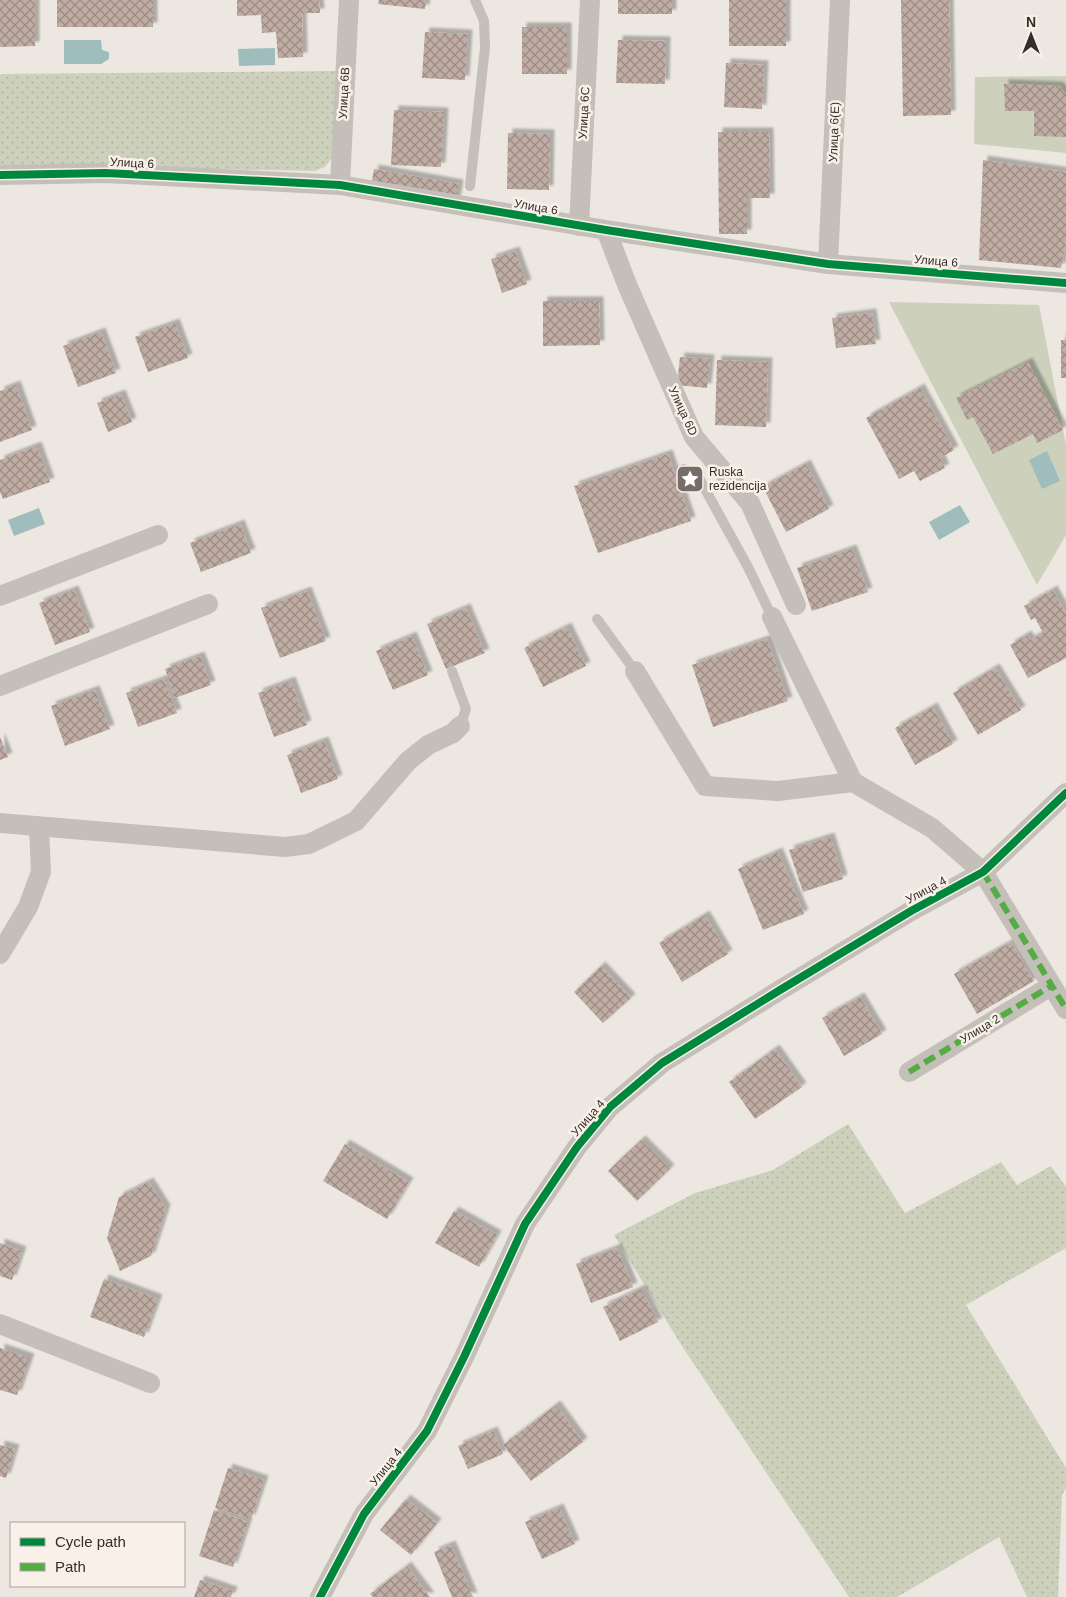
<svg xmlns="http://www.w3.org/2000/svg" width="1066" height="1597" viewBox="0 0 1066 1597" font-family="Helvetica,sans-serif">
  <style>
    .grass { fill: url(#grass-dots) }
    .garden { fill: #cdd1bc }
    .water { fill: #9ebdbc }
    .building { fill: url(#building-cross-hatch); filter: url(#shadow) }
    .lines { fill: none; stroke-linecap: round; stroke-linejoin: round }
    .service { stroke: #c5bfba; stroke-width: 10 }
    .minor { stroke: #c5bfba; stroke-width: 20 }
    .quiet { stroke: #55ab44; stroke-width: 6; stroke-dasharray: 12 6; stroke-linecap: butt }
    .cycleway-casing { stroke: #f9f1e9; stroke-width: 11 }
    .cycleway { stroke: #00873e; stroke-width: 8 }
    .labels { text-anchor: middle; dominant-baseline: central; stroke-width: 5; stroke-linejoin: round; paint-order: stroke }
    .street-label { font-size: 12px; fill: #362c28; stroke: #f9f1e9 }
    .poi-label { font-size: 12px; fill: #362c28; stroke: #f9f1e9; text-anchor: start }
  </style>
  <defs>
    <pattern id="grass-dots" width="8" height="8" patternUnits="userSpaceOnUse" patternTransform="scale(1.25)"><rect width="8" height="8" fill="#cdd1bc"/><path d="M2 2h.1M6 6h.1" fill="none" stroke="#b1b4a2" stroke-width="1.8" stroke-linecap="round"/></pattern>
    <pattern id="building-cross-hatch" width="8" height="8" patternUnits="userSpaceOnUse" patternTransform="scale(1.25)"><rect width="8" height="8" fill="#bfaca3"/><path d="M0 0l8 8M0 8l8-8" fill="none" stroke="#9c8c85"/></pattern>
    <filter id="shadow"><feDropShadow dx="4.5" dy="-4.5" stdDeviation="1" flood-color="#0004"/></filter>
  </defs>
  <rect width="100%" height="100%" fill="#ece7e1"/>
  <path class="grass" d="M 336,71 L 332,158 L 325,167 L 314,171 L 0,165 L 0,74 Z
    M 848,1124 L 905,1213 L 1001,1162 L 1017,1185 L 1051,1166 L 1066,1187 L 1066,1248 L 966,1305 L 1066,1468 L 1066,1488 L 1062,1495 L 1058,1597 L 1027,1597 L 999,1537 L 897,1597 L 849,1597 L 680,1343 L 614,1235 L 695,1193 L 773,1170 Z"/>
  <path class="garden" d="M 1066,76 L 1066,153 L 974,144 L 975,77 Z
    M 889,302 L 1039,305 L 1066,445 L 1066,535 L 1037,585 Z"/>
  <path class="water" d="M 64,40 L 101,40 L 102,50 L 109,52 L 109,59 L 101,64 L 64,64 Z
    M 275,48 L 275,65 L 239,66 L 238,49 Z
    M 1047,451 L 1060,481 L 1042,489 L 1029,460 Z
    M 960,505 L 970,522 L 939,540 L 929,522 Z
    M 39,508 L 45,524 L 14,536 L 8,520 Z"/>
  <path class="building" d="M 0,0 L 35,0 L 35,46 L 0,47 Z
    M 57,0 L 153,0 L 153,27 L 57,27 Z
    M 237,0 L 319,0 L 320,13 L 302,13 L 303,57 L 278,58 L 276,32 L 262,33 L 261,15 L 237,16 Z
    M 379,0 L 426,0 L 425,9 L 378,4 Z
    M 618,0 L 672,0 L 672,14 L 618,14 Z
    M 729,0 L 786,0 L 786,46 L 729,46 Z
    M 901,0 L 949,0 L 951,115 L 903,116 Z
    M 522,27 L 567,27 L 567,74 L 522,74 Z
    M 425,32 L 468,34 L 465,80 L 422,78 Z
    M 618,40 L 666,41 L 665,84 L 616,83 Z
    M 726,63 L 764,65 L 762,109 L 724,107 Z
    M 1004,84 L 1059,86 L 1066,95 L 1066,137 L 1034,136 L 1034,111 L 1005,111 Z
    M 394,110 L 444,112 L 441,167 L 391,165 Z
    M 718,132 L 769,132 L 770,198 L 747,198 L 747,234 L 719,234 Z
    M 508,133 L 550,134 L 549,190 L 507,189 Z
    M 983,160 L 1066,172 L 1066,242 L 1061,268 L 979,260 Z
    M 374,169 L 459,184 L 456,202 L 371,187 Z
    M 515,251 L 527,284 L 502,293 L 491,259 Z
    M 543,301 L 599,301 L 600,345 L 543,346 Z
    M 872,313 L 876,344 L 836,348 L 832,318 Z
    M 175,323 L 188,358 L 148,372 L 135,337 Z
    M 101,332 L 116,373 L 78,387 L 63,346 Z
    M 1061,340 L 1066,340 L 1066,378 L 1061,378 Z
    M 680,357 L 710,359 L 707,388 L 677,385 Z
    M 717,360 L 768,362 L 766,427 L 715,425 Z
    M 1028,362 L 1063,430 L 1037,443 L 1033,434 L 993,454 L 973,417 L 967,420 L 956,398 Z
    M 16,385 L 32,430 L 0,442 L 0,391 Z
    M 920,388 L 954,450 L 940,458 L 945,468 L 920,481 L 914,471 L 899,479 L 866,418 Z
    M 121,394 L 132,422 L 108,432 L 97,403 Z
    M 37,446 L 50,482 L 3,499 L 0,492 L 0,460 Z
    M 668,454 L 691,521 L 598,553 L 574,486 Z
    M 806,464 L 829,509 L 786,532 L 763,487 Z
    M 240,524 L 251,553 L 201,572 L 190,543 Z
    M 852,549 L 868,592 L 812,611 L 797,568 Z
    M 74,590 L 90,632 L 55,645 L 39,603 Z
    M 1053,590 L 1066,614 L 1066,658 L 1028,678 L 1010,645 L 1027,635 L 1030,640 L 1043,633 L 1035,618 L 1031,620 L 1024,606 Z
    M 307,591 L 326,641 L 280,658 L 261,608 Z
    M 466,608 L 485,653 L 446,669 L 427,624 Z
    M 567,627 L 586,666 L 543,687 L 524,648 Z
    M 412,636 L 428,675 L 393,690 L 376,651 Z
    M 767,639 L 788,701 L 713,727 L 692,665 Z
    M 200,656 L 211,685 L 175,698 L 165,669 Z
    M 995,668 L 1021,710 L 978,735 L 953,693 Z
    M 164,679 L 177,713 L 138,727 L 126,693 Z
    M 291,681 L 307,725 L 274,737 L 258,693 Z
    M 95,690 L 110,729 L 65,746 L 51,706 Z
    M 933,707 L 953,744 L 915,765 L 895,728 Z
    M 0,737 L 8,757 L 0,760 Z
    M 324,741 L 338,779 L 301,793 L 287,755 Z
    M 830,837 L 843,879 L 803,892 L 789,850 Z
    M 778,852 L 804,914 L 763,930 L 738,869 Z
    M 705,915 L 728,954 L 682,982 L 659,943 Z
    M 1011,942 L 1034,981 L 977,1014 L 954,974 Z
    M 601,966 L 631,998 L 603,1023 L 574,992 Z
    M 860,997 L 882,1034 L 844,1056 L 822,1018 Z
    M 775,1049 L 802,1087 L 755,1119 L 729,1082 Z
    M 641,1140 L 670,1169 L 637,1201 L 608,1171 Z
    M 345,1144 L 409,1182 L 387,1219 L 323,1181 Z
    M 149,1182 L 166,1209 L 151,1256 L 120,1271 L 107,1238 L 119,1197 Z
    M 454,1211 L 497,1235 L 479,1267 L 435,1243 Z
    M 0,1243 L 22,1251 L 12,1280 L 0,1276 Z
    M 617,1248 L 633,1287 L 591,1303 L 576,1264 Z
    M 104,1279 L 158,1299 L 144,1337 L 90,1317 Z
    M 641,1289 L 658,1322 L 620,1341 L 603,1307 Z
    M 0,1348 L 30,1358 L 17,1395 L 0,1390 Z
    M 556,1405 L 583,1442 L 531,1481 L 503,1445 Z
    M 493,1431 L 503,1454 L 468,1469 L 458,1446 Z
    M 0,1445 L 15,1449 L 6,1478 L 0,1476 Z
    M 228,1468 L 264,1480 L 251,1519 L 215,1508 Z
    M 406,1499 L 437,1523 L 411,1555 L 380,1530 Z
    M 559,1508 L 575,1544 L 542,1559 L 525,1522 Z
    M 214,1510 L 248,1522 L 233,1567 L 199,1556 Z
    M 451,1545 L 473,1597 L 452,1597 L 434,1552 Z
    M 407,1566 L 430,1597 L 373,1597 L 370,1594 Z
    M 200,1580 L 233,1591 L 231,1597 L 194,1597 Z"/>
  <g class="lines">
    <path class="service" d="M 470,186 L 485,47 L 484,21 L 475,0
      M 684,469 L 700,480 L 748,567 L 772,617
      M 597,619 L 635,671
      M 452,671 L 466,709 L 460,726"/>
    <path class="minor" d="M 0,175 L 106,173 L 340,185 L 606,230 L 828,264 L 1066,283
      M 340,185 L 349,0
      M 579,226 L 590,0
      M 606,230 L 628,287 L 694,437 L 750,503 L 796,605
      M 828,264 L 840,0
      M 0,596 L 158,535
      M 772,617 L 853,782 L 932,828 L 983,872 L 1066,1009
      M 635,671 L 705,786 L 778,791 L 853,782
      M 0,686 L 208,604
      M 0,823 L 285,847 L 309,844 L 356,821 L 408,761 L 428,745 L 453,733 L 460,726
      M 0,954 L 28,907 L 41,872 L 39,827
      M 909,1072 L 1051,986
      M 0,1324 L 150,1383
      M 320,1597 L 364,1514 L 427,1431 L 464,1357 L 525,1224 L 577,1147 L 610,1107 L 662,1063 L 780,990 L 911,911 L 983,872 L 1066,793"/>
    <path class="quiet" d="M 983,872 L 1066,1009
      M 909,1072 L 1051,986"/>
    <g class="cycleway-casing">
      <path id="cycleway" d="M 0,175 L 106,173 L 340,185 L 606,230 L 828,264 L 1066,283
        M 320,1597 L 364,1514 L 427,1431 L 464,1357 L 525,1224 L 577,1147 L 610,1107 L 662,1063 L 780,990 L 911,911 L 983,872 L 1066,793"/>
    </g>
    <use href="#cycleway" class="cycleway"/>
  </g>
  <defs>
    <g id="sight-square" transform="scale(1.4375)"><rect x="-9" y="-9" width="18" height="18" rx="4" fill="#766d69" stroke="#f9f1e9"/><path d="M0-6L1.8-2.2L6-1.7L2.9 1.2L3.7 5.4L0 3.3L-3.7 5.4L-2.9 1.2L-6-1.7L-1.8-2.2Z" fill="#fff"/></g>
  </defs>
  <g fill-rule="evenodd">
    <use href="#sight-square" x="690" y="479"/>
  </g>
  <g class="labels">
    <g class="street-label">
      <text transform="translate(344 93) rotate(-87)">Улица 6B</text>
      <text transform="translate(584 113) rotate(-87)">Улица 6C</text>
      <text transform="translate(834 132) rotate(-88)">Улица 6(E)</text>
      <text transform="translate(132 163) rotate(3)">Улица 6</text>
      <text transform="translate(536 207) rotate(10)">Улица 6</text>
      <text transform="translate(936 261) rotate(5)">Улица 6</text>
      <text transform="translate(683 411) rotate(65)">Улица 6D</text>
      <text transform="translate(926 890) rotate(-28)">Улица 4</text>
      <text transform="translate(980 1029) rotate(-31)">Улица 2</text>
      <text transform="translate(588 1118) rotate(-49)">Улица 4</text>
      <text transform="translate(386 1467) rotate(-52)">Улица 4</text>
    </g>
    <g class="poi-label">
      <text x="709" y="472">Ruska<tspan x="709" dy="14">rezidencija</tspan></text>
    </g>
  </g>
  <rect x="10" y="1522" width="175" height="65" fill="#f9f1e9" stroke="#aba29c"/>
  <rect x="20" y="1538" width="25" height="8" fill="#00873e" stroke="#aba29c"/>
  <text x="55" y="1547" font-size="15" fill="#362c28">Cycle path</text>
  <rect x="20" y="1563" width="25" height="8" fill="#55ab44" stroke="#aba29c"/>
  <text x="55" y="1572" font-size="15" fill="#362c28">Path</text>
  <g transform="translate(1031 35)" stroke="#f9f1e9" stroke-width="4" paint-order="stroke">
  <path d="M0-4L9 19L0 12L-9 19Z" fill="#362c28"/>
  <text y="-8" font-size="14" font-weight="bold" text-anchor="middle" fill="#362c28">N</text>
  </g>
</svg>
